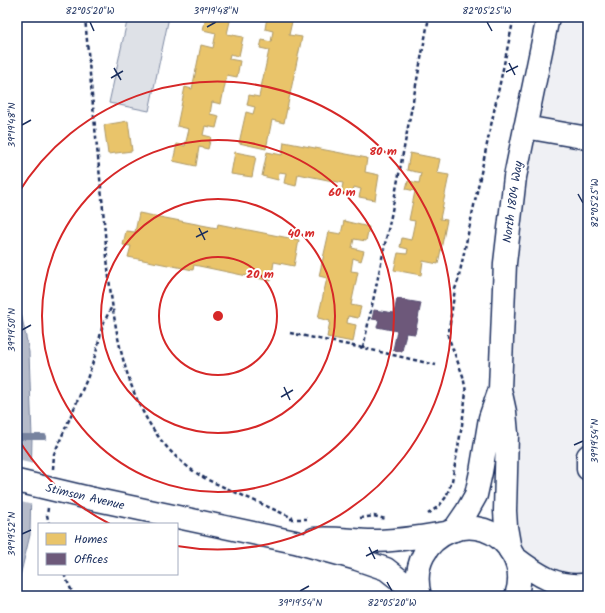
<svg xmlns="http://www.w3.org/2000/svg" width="605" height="613" viewBox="0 0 605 613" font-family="Kalam,sans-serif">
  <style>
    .built { fill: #eff0f4 }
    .green { fill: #dee1e7; stroke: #7c88a2 }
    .water { fill: #b5bbca; stroke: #77839f }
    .pier { fill: #fff }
    .homes { fill: #e9c46a; stroke: #ab9766 }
    .offices { fill: #6d597a; stroke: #544c72 }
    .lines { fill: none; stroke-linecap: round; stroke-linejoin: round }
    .stream { stroke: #77839f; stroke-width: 6 }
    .minor-casing { stroke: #1b2f5e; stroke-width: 25 }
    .major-casing { stroke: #1b2f5e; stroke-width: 25 }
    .path { stroke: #1b2f5e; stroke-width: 2.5; stroke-dasharray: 4 3; stroke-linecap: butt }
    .minor { stroke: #fff; stroke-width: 22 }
    .major { stroke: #fff; stroke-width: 22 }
    .major-bridge-casing { stroke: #1b2f5e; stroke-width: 25; stroke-linecap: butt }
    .major-bridge { stroke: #fff; stroke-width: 22 }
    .ticks { fill: none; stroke: #1b2f5e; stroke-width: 1.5 }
    .ring { fill: none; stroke: #d62828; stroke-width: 2 }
    .labels { text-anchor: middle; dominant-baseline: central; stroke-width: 4; stroke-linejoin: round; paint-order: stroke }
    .street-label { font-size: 12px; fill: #1b2f5e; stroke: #fff }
    .centre { fill: #d62828; stroke: #fff; stroke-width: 2 }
    .ring-label { font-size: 12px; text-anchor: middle; font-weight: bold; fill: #d62828; stroke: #fff; stroke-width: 4; stroke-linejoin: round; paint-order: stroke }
    .neatline { fill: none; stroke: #1b2f5e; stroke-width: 1.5 }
    .ticks-label { font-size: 10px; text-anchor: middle; fill: #1b2f5e }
  </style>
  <rect width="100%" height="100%" fill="#fff"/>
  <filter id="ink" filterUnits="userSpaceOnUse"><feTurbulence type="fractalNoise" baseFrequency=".025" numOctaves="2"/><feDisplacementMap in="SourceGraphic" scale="8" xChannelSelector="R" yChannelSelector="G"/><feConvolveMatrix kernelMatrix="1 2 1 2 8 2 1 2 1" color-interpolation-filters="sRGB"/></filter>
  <g filter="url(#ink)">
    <path class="built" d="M 548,17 L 588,17 L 588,584 L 582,585 L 510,550 L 510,212 Z"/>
    <path class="green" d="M 128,17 L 169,17 L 149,111 L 109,103 Z"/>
    <path class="water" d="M 17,293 L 29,352 L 32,437 L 30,535 L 17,589 Z"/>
    <path class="pier" d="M 17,460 L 34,464 L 33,505 L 17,501 Z"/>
    <path class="homes" d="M 206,17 L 231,17 L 227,34 L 243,37 L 239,56 L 230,54 L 229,59 L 240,61 L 237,77 L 227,75 L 221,104 L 212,102 L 210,114 L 219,116 L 216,128 L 205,126 L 203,135 L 211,137 L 208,149 L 199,147 L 196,166 L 173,161 L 177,144 L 185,146 L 189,129 L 177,126 L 185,87 L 192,89 L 201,45 L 213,48 L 216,33 L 203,30 Z
      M 267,17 L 293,17 L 289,35 L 302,37 L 284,123 L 272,120 L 266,149 L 239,143 L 246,112 L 253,114 L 255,107 L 247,105 L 249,95 L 259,97 L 269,50 L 260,48 L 262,40 L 271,42 L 273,31 L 265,29 Z
      M 128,121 L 132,151 L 108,154 L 104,125 Z
      M 284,142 L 367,158 L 365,172 L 379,175 L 375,200 L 359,197 L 361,189 L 354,187 L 352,196 L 341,194 L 343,183 L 298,174 L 296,186 L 284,183 L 286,173 L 279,172 L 278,180 L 262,176 L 267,152 L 282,155 Z
      M 235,152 L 256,156 L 252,177 L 231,174 Z
      M 410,153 L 440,159 L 437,173 L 449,175 L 440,219 L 447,220 L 438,264 L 423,261 L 421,275 L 394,270 L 398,253 L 407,254 L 408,249 L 400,247 L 402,238 L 411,240 L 415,221 L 409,220 L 415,191 L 406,189 L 408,181 L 419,183 L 421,173 L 407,170 Z
      M 139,213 L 217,228 L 218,224 L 299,240 L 294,266 L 274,262 L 271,281 L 194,265 L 193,270 L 128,257 L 131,246 L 123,245 L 126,231 L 135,232 Z
      M 344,221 L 369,227 L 366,241 L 354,239 L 352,248 L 364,251 L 361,261 L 353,258 L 351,271 L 358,272 L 351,305 L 361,307 L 358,318 L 348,316 L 347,323 L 356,325 L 353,342 L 327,337 L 330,321 L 318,318 L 327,278 L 319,276 L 329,232 L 341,234 Z"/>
    <path class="offices" d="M 397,299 L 421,303 L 415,334 L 406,333 L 402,351 L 393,350 L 397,331 L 377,327 L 379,320 L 372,319 L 374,310 L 394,313 Z"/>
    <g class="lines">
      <path class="stream" d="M 17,437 L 44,437"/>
      <g class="minor-casing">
        <path id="minor" d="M 525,127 L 588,138
          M 588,456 L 588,469
          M 454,530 L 467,511 L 476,495 L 481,472 L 490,418 L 500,389
          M 510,550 L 506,527 L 505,511 L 507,434 L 505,412 L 500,389 L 505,263 L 515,177 L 548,17"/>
      </g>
      <g class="major-casing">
        <path id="major" d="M 93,499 L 295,542 L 357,559 L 386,569 L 419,595
          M 314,539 C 334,537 354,541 373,541 C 397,541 421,537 445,533
          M 514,557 C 536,574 559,590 588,584
          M 420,596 C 403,533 484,501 513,555 C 520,568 521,582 516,596"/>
      </g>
      <path class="path" d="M 85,17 C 90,77 96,138 102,198 C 111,294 111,427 208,480 L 293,518
        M 290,333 L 363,348 L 436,365
        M 363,348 L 391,216 L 429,17
        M 53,469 L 54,454 L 87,379 L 96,353 L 103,324 L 112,306
        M 48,508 L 47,515 L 49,524
        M 428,514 L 439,506 L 446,497 L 452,481 L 462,425 L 466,392 L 463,376 L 448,336 L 455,289 L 458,281 L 514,17
        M 360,518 L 374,516 L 386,519
        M 290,519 L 307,519
        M 64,574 L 74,596"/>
      <use href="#minor" class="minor"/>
      <use href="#major" class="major"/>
      <g class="major-bridge-casing">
        <path id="major-bridge" d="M 17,481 L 93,499"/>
      </g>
      <use href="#major-bridge" class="major-bridge"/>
    </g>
  </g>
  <path class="ticks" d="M 90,22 L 94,31M 487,22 L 492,31M 207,27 L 216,22M 509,63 L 515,75M 114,68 L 121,80M 506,72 L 518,66M 111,78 L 123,71M 22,125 L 31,120M 578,194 L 583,203M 199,228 L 205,240M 196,237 L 208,231M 22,330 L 31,325M 284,387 L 290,400M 281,397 L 293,390M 574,445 L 583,441M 22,534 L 31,530M 369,547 L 375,559M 366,556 L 378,550M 387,582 L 392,591M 300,591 L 309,586"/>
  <g class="ring">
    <circle cx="218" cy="316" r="59"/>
    <circle cx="218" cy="316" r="117"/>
    <circle cx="218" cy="316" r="176"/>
    <path d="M110 524A234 234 0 0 1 17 437M17 195A234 234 0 1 1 177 546"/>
  </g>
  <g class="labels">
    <g class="street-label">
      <text transform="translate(513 202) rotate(-82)">North 1804 Way</text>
      <text transform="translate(85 497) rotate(13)">Stimson Avenue</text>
    </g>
  </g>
  <circle cx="218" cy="316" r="6" class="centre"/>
  <g class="ring-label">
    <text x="383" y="155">80 m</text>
    <text x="342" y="196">60 m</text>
    <text x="301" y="237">40 m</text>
    <text x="260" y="278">20 m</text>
  </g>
  <rect width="605" height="613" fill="none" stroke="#fff" stroke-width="44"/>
  <rect x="38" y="523" width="140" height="52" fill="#ffffff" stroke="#a4acbf"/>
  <rect x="46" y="533" width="20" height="12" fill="#e9c46a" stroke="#a4acbf"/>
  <text x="74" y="543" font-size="12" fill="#1b2f5e">Homes</text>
  <rect x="46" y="553" width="20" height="12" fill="#6d597a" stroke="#a4acbf"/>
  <text x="74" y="563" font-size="12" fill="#1b2f5e">Offices</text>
  <rect x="22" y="22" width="561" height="569" class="neatline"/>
  <g class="ticks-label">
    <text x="90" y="14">82°05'20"W</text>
    <text x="216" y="14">39°19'48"N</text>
    <text x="487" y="14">82°05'25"W</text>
    <text transform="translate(11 125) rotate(-90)" y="4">39°19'48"N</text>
    <text transform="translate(594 203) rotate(-90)" y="4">82°05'25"W</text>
    <text transform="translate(11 330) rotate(-90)" y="4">39°19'50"N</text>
    <text transform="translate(594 441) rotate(-90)" y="4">39°19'54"N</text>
    <text transform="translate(11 534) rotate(-90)" y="4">39°19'52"N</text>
    <text x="300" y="606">39°19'54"N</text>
    <text x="392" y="606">82°05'20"W</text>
  </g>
</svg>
